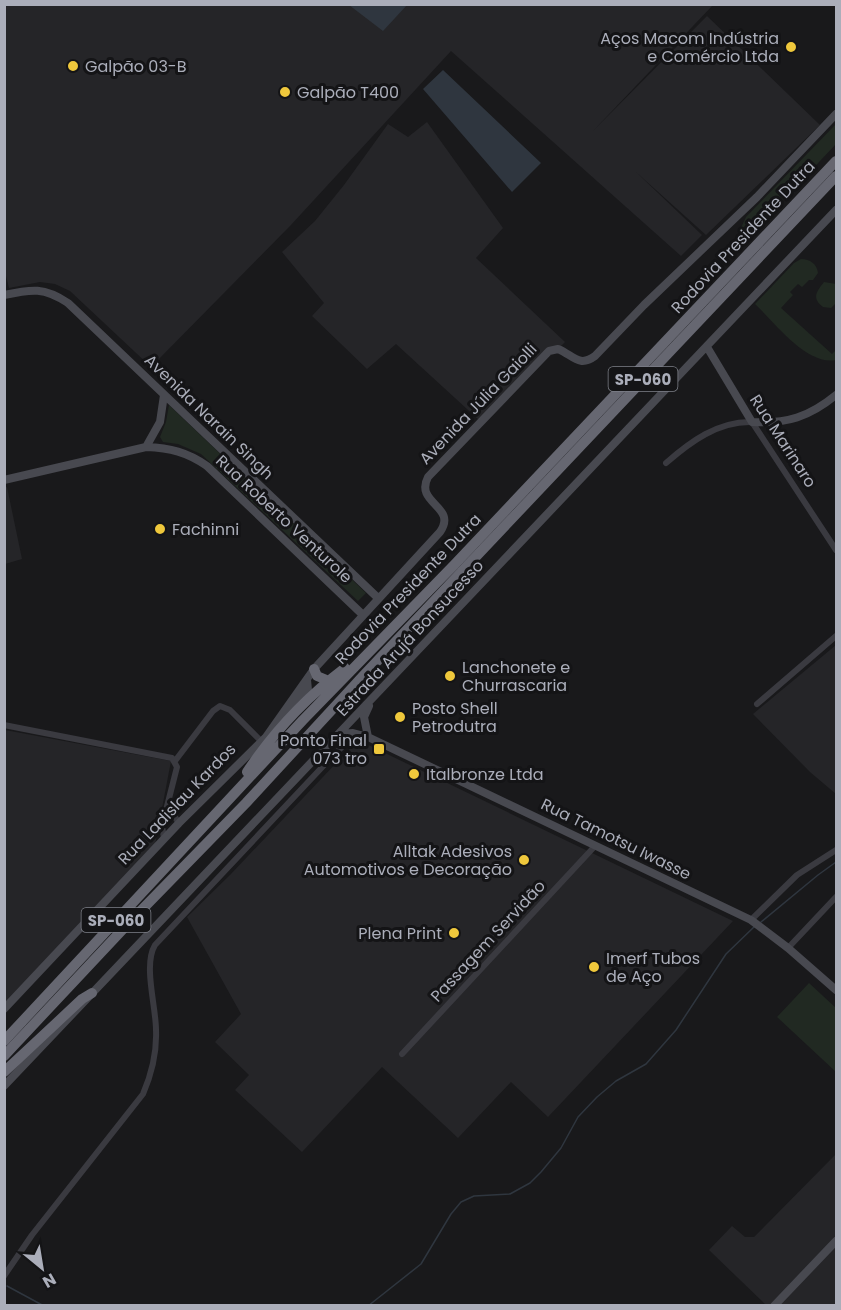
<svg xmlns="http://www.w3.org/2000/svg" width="841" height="1310" viewBox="0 0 841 1310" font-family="Poppins,sans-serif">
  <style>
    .built { fill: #252528 }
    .green { fill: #212922 }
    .water { fill: #2f363f }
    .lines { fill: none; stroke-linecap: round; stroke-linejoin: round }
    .stream { stroke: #2f363f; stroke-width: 1.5 }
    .street { stroke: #3a3a40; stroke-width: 6 }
    .secondary { stroke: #484950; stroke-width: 8 }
    .highway { stroke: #666771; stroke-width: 10 }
    .poi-dot { fill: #efc83c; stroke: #141416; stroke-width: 2 }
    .labels { text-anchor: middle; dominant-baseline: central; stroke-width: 6; stroke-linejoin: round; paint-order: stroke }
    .shield { fill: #141416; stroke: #7e8089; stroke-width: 1.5 }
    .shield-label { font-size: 15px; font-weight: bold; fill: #abaeba }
    .poi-label { font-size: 16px; fill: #abaeba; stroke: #141416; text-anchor: start }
    .street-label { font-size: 16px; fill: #abaeba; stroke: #141416 }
  </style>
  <rect width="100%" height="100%" fill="#19191b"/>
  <path class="built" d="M 4,5 L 713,5 L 592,132 L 707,16 L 820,125 L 706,235 L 636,172 L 702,235 L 681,256 L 451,51 L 290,226 L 151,367 L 70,291 L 55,284 L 40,282 L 9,288 L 4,268 Z
    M 427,122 L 503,228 L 476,258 L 565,342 L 559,348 L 550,349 L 479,420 L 396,344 L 367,369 L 312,316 L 324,303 L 282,252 L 315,221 L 344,185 L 388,124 L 408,137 Z
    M 7,487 L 22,559 L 5,564 L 4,488 Z
    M 836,645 L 836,794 L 810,772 L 753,714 Z
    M 5,730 L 171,761 L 155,845 L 5,1005 Z
    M 358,740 L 733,921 L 548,1117 L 511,1082 L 458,1138 L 382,1067 L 302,1152 L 235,1090 L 249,1075 L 215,1042 L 241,1014 L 187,917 L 230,875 Z
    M 836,1154 L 836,1305 L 766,1305 L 709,1250 L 732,1226 L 745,1237 L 754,1237 Z"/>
  <path class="green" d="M 836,124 L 836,144 L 736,250 L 730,251 L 746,217 Z
    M 801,259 C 810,259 817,264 818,273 L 813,280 L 809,280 L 802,287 L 798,284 L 790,292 L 793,295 L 781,308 L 832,354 L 836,350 L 836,360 C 807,366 775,323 755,304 L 794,263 Z
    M 824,282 L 836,284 L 836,303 L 831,308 L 823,307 C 811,298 817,291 824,282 Z
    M 169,405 L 366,593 L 358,601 L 201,454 L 178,444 L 163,442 L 160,437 L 166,422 Z
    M 809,983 L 836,1008 L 836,1072 L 777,1017 Z"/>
  <path class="water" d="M 349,5 L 407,5 L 383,31 Z
    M 443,70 L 541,163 L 512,192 L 423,89 Z"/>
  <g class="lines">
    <path class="stream" d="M 761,922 L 818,875 L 836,862
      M 7,1286 L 44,1306
      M 368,1306 L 421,1264 L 451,1214 L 461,1202 L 474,1196 L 510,1194 L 530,1183 L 541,1172 L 561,1148 L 578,1117 L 597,1097 L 616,1081 L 646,1064 L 676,1030 L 726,954 L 755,926"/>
    <path class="street" d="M 666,463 C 690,442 718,421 752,422 L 836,550
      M 757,704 L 836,636
      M 4,725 L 172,758 L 177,767 L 162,826 L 164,838
      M 175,761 L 213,711 L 220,706 L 230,710 L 261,741
      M 168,807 L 179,823
      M 751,920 L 797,875 L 836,850
      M 788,948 L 836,897
      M 402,1054 L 595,846
      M 4,1276 L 32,1235 L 143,1094 C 152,1073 157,1053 156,1030 C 156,1006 143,965 155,945 L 327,762 L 353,736 L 357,734"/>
    <path class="secondary" d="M 4,295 C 32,289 44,287 68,303 L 378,598
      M 707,347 L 752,422 C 787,424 809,417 836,395
      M 146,447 L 160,422 L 164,395
      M 4,480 L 146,447 C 170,448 187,452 207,466 L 363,615
      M 289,712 L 308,690 L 307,680
      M 339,734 L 353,733 L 368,737 L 751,920 L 788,948 L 836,990
      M 368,737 L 364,717 L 369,706
      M 4,1009 L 179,823 L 266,737 L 314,669 L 440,532 C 458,506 414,504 428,477 L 549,351 L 558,349 C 573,355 579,368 595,356 L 644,305 L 757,197 L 836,114
      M 4,1086 L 836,210
      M 774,1306 L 836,1241"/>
    <path class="highway" d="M 314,669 L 317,676 L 329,681
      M 247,772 C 273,733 308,696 345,668
      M 4,1041 L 303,720 L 454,565 L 836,161
      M 4,1056 L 124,928 L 246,803 L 364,675 L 836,176
      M 4,1072 L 82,999 L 92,993"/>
  </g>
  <g class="poi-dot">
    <circle cx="791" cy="47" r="6"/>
    <circle cx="73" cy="66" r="6"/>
    <circle cx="285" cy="92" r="6"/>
    <circle cx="160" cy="529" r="6"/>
    <circle cx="450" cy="676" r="6"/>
    <circle cx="400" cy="717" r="6"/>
    <rect x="373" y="743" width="12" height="12" rx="3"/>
    <circle cx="414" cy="774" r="6"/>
    <circle cx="524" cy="860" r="6"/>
    <circle cx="454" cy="933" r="6"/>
    <circle cx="594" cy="967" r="6"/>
  </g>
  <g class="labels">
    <g class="shield">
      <rect x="608.5" y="367" width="69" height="24" rx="4.5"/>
      <rect x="81.5" y="908" width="69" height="24" rx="4.5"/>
    </g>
    <g class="shield-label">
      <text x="643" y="379">SP-060</text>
      <text x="116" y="920">SP-060</text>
    </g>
    <g class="poi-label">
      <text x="779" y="38" text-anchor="end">Aços Macom Indústria<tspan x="779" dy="18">e Comércio Ltda</tspan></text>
      <text x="85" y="66">Galpão 03-B</text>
      <text x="297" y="92">Galpão T400</text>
      <text x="172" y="529">Fachinni</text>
      <text x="462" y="667">Lanchonete e<tspan x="462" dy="18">Churrascaria</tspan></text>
      <text x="412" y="708">Posto Shell<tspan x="412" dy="18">Petrodutra</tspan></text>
      <text x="367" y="740" text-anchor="end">Ponto Final<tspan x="367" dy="18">073 tro</tspan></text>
      <text x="426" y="774">Italbronze Ltda</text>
      <text x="512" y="851" text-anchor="end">Alltak Adesivos<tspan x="512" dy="18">Automotivos e Decoração</tspan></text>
      <text x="442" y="933" text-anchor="end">Plena Print</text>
      <text x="606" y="958">Imerf Tubos<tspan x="606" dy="18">de Aço</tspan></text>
    </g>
    <g class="street-label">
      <text transform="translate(743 237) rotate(-47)">Rodovia Presidente Dutra</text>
      <text transform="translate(478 404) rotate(-46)">Avenida Júlia Gaiolli</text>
      <text transform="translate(209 417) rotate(44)">Avenida Narain Singh</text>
      <text transform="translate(783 441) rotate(57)">Rua Marinaro</text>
      <text transform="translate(284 519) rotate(43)">Rua Roberto Venturole</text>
      <text transform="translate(408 589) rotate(-46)">Rodovia Presidente Dutra</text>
      <text transform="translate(410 638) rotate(-47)">Estrada Arujá Bonsucesso</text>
      <text transform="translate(177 804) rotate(-46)">Rua Ladislau Kardos</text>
      <text transform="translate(616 839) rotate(26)">Rua Tamotsu Iwasse</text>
      <text transform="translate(488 941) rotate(-47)">Passagem Servidão</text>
    </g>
  </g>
  <rect width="841" height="1310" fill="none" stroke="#abaeba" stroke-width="12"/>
  <g transform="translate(42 1268) rotate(150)" stroke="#141416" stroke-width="4.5" paint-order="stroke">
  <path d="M0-4.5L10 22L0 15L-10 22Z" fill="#abaeba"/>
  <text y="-9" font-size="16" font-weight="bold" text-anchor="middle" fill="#abaeba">N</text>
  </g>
</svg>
